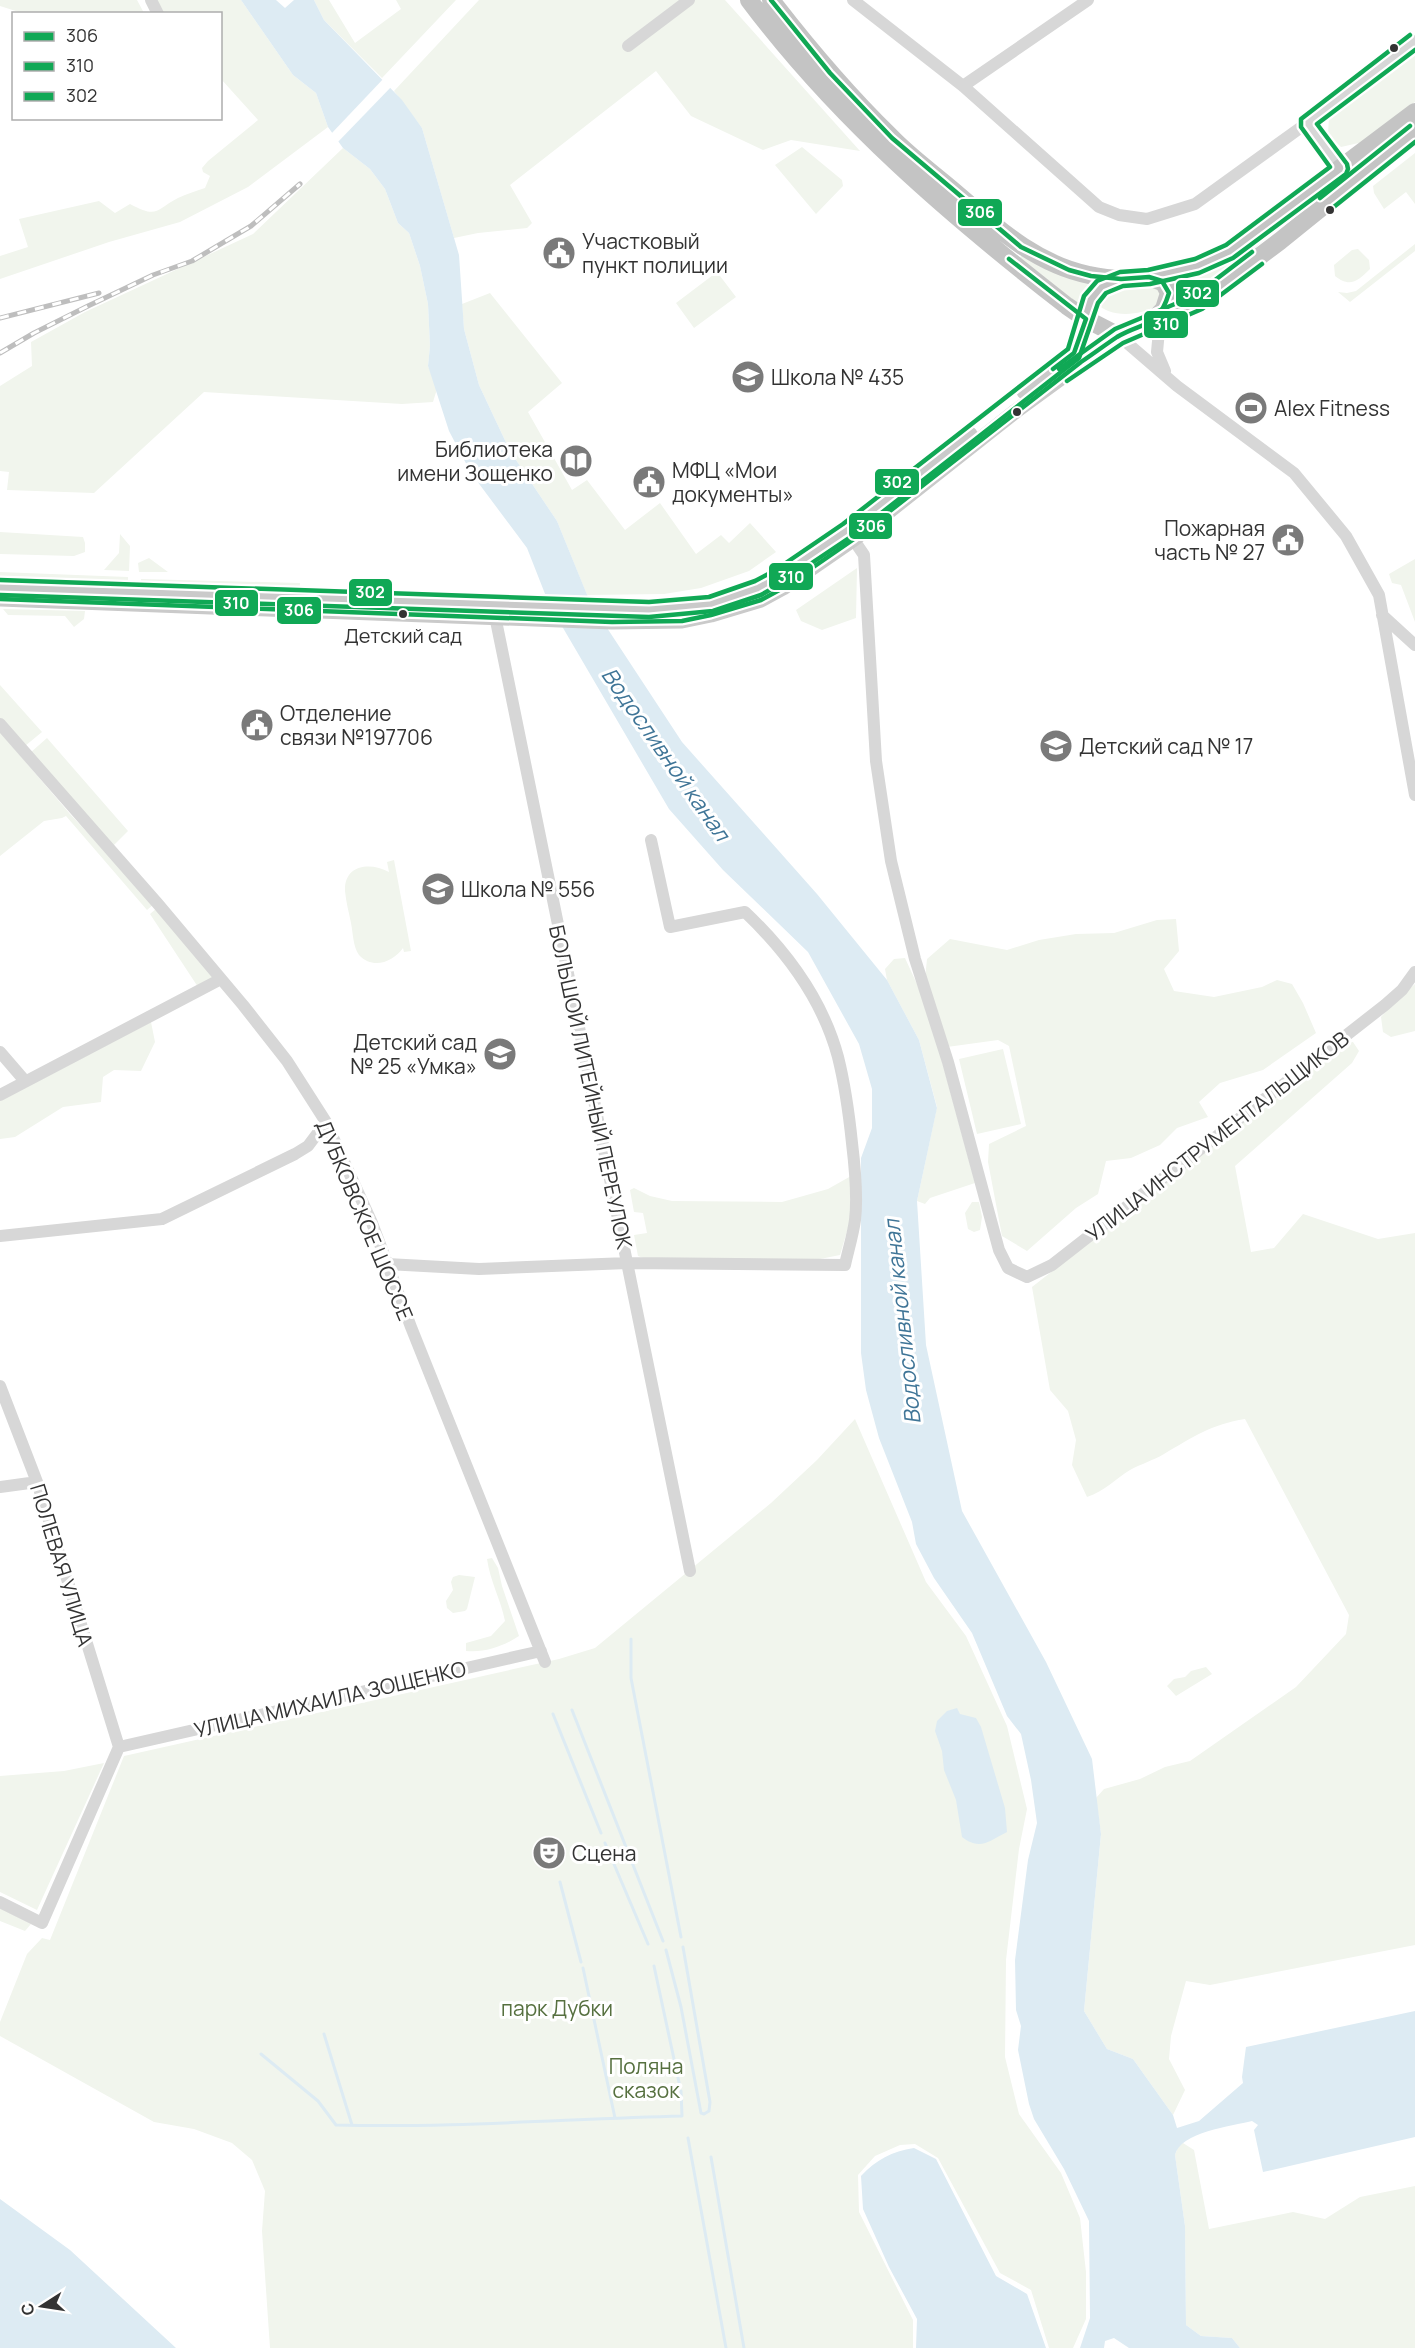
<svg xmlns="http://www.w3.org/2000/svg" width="1415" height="2348" viewBox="0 0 1415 2348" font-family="Manrope,sans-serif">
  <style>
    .green { fill: #f1f5ed }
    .water { fill: #ddebf3 }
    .pier { fill: #fff }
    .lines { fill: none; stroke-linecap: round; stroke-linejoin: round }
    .stream { stroke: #ddebf3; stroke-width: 3 }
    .minor { stroke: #d7d7d7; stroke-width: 12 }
    .major { stroke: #cacaca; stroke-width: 15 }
    .highway { stroke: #c4c4c4; stroke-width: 18 }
    .rail-casing { stroke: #bebebe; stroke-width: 5 }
    .rail { stroke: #fff; stroke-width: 3; stroke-dasharray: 9; stroke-linecap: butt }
    .bus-1-casing { stroke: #fff; stroke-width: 9 }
    .bus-2-casing { stroke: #fff; stroke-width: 9 }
    .bus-3-casing { stroke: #fff; stroke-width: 9 }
    .bus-1 { stroke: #10a855; stroke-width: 4.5 }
    .bus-2 { stroke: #10a855; stroke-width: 4.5 }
    .bus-3 { stroke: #10a855; stroke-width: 4.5 }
    .bus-dot { fill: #333; stroke: #fff; stroke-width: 2 }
    .labels { text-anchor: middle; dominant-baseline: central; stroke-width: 6; stroke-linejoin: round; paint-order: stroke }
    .bus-label { font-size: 20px; fill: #333; stroke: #fff }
    .poi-label { font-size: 21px; fill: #333; stroke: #fff; text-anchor: start }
    .street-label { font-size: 21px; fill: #333; stroke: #fff }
    .park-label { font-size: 21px; fill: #56703f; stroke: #fff }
    .water-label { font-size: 22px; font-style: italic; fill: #3f7597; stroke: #fff }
    .line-badge { stroke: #fff; stroke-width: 2 }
    .badge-label { font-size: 16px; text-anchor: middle; font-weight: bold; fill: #fff }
  </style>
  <rect width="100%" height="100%" fill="#fff"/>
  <path class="green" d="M 0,0 L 137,0 L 144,13 L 22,13 L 0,6 Z
    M 156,0 L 241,0 L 293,75 L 316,93 L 328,127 L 248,187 L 180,222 L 109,242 L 0,279 L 0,256 L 28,247 L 19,219 L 99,201 L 115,213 L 130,204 C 158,219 155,210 178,198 C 186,194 196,191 205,188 L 210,176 L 203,172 L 202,168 L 208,161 L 258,120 L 221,79 L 220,14 L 163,13 Z
    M 314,0 L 329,0 L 355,43 L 401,9 L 396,0 L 456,0 L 382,78 L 324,20 Z
    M 479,0 L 725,0 L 860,151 L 791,140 L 763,150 L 691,116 L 656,71 L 510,185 L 532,223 L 527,228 L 478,233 L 454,238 L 422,128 L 394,91 Z
    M 1415,50 L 1415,102 L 1363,142 L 1341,147 L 1328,135 L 1329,116 Z
    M 802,147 L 842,180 L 843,186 L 816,214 L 775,165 Z
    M 343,148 L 370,169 L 385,189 L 398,223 L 409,233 L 420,266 L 428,304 L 430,346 L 428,366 L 437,389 L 433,402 L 402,404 L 204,392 L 94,493 L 7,490 L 9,472 L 0,471 L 0,386 L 32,366 L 31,342 L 85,312 L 253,234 Z
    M 1415,153 L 1415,204 L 1406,192 L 1384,209 L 1374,193 L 1373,186 Z
    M 1267,235 L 1267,238 C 1251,251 1195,300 1178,300 L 1174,281 L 1217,267 Z
    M 1415,244 L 1415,251 L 1350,302 L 1338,292 L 1347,293 L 1356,291 Z
    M 1358,249 L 1369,260 L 1370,269 C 1358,281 1350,288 1335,276 L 1334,265 L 1352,250 Z
    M 1022,255 L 1092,283 L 1085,290 L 1080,305 L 1019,259 Z
    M 717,272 L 736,297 L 694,328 L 676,303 Z
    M 1153,288 L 1158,289 L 1163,295 C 1161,298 1158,304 1155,306 C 1141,316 1108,318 1097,303 L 1106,290 Z
    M 490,293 L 562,383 L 528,412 L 572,490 L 587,480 L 625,530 L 660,503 L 696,554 L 721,535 L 729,543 L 750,523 L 776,552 L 749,571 L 701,588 L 664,594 L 587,595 L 557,521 L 510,451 L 479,385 L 464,329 L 462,304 Z
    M 0,532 L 83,537 L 85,543 L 85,552 L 74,556 L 0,554 Z
    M 120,534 L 130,546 L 129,571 L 104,570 L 119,553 Z
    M 149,558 L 168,572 L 139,572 L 138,563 Z
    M 1415,559 L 1415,622 L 1401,585 L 1392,583 L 1389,574 Z
    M 857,568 L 856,618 L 822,630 L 801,621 L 796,610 Z
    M 0,572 L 128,577 L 128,589 L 0,584 Z
    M 141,579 L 300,583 L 299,594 L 141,589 Z
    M 3,609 L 85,611 L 84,619 L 74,627 L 65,616 L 8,615 Z
    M 0,685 L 42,732 L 25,746 L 0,718 Z
    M 0,732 L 70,814 L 154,904 L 147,910 L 66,816 L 62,818 L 44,821 L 0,856 Z
    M 47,738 L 128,831 L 112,847 L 30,753 Z
    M 394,860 L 411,951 L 404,952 L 403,948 C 393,962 373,970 359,955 C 353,947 353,933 351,923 C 349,913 346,902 345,891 C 344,864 371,862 389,872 L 387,862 Z
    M 157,908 L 216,977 L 198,987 L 150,914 Z
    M 1176,919 L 1179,951 L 1164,969 L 1174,991 L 1214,997 L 1262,987 L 1277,980 L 1292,984 L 1303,1003 L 1316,1033 L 1263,1070 L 1220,1083 L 1199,1102 L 1208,1117 L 1177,1128 L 1160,1145 L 1131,1158 L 1106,1161 L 1098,1194 L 1076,1208 L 1027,1251 L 1002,1236 L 988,1162 L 989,1144 L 1026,1126 L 1009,1046 L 998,1040 L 947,1047 L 925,979 L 927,959 L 950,939 L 1007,950 L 1039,940 L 1076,934 L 1114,933 L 1157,920 Z
    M 905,958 L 927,1006 L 975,1183 L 930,1198 L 925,1204 L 917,1201 L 937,1107 L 919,1040 L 887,980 L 885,969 L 894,959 Z
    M 1415,984 L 1415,1031 L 1391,1037 L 1383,1032 L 1381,1017 L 1395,1001 Z
    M 151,1022 L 155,1042 L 141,1071 L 114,1070 L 103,1077 L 101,1102 L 63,1107 L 15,1137 L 0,1139 L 0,1101 Z
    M 1346,1042 L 1353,1042 L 1359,1051 L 1352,1063 L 1235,1166 L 1251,1252 L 1274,1248 L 1303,1214 L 1378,1239 L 1415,1233 L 1415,1945 L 1210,1985 L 1186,1981 L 1171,2036 L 1169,2059 L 1185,2090 L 1173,2115 L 1133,2059 L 1107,2049 L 1084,2011 L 1101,1834 L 1096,1798 L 1104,1789 L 1140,1779 L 1165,1767 L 1190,1761 L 1296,1687 L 1346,1634 L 1349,1615 L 1245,1419 C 1212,1424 1193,1437 1164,1454 C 1154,1460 1141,1464 1130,1470 C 1115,1479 1105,1491 1087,1497 L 1072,1465 L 1076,1440 L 1068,1411 L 1050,1390 L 1032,1287 Z
    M 1003,1049 L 1021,1124 L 977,1134 L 959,1059 Z
    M 851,1176 L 850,1221 L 840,1255 L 820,1259 L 646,1259 L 638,1256 L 634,1235 L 647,1233 L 643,1213 L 634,1212 L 630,1190 L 634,1188 L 650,1196 L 672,1201 L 782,1202 L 828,1189 Z
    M 972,1202 L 979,1202 L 982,1217 L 980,1230 L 974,1232 L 968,1229 L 965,1213 Z
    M 855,1419 L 926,1582 L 966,1636 L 1007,1726 L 1027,1809 L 1019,1849 L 1006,1960 L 1005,2057 L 1019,2114 L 1061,2173 L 1080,2218 L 1086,2272 L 1086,2319 L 1073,2348 L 1049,2348 L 1031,2290 L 1000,2273 L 938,2158 L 915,2144 L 900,2145 L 875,2156 L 858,2175 L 859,2212 L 913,2320 L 913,2348 L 270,2348 L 262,2231 L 265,2191 L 252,2160 L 232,2143 L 194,2129 L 154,2122 L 0,2036 L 0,2022 L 27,1954 L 42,1938 L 50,1940 L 124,1756 L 559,1659 L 595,1648 L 771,1503 L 817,1460 Z
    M 492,1558 L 498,1568 L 502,1586 L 519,1636 C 504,1646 485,1653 466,1651 L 466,1643 L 491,1636 L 505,1621 C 501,1600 490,1581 487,1559 Z
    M 459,1575 L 475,1577 L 467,1609 L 465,1611 L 453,1613 L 447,1608 L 446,1601 L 453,1590 L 451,1582 L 453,1577 Z
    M 1206,1667 L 1212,1674 L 1176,1696 L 1167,1686 L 1174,1679 L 1185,1677 L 1191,1671 Z
    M 104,1763 L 37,1910 L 0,1892 L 0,1776 L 64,1771 Z
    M 0,1908 L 31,1924 L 25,1931 L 0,1921 Z
    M 1183,2143 L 1194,2150 L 1209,2229 L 1293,2212 L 1325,2219 L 1360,2197 L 1415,2186 L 1415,2348 L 1240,2348 L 1232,2338 L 1201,2336 L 1186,2325 L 1185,2226 L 1175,2155 L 1179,2144 Z"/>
  <path class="water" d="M 241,0 L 276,0 L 285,8 L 294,0 L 314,0 L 324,20 L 402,100 L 422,128 L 459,255 L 464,329 L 479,385 L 510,451 L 557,521 L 590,602 L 682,742 L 817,894 L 887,980 L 919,1040 L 937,1108 L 917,1201 L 926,1345 L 962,1511 L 1046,1662 L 1092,1759 L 1101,1834 L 1084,2011 L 1107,2049 L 1133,2059 L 1173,2115 L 1177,2128 L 1199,2121 L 1243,2083 L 1242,2077 L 1246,2047 L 1415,2011 L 1415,2137 L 1263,2172 L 1254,2130 L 1258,2125 L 1252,2121 C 1232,2126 1180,2132 1175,2155 L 1185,2226 L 1186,2325 L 1201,2336 L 1232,2338 L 1240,2348 L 1129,2348 L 1114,2338 L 1105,2341 L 1104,2348 L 1080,2348 L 1090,2318 L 1089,2221 L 1064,2169 L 1034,2119 L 1029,2104 L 1018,2050 L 1021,2026 L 1016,2010 L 1015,1960 L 1028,1860 L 1037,1823 L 1031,1780 L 1021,1734 L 1007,1716 L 972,1633 L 934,1578 L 916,1544 L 912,1522 L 879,1438 L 866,1390 L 861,1353 L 861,1158 L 872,1128 L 872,1089 L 859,1044 L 808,952 L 723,870 L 669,809 L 549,604 L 527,548 L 471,473 L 449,431 L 428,366 L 430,346 L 428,304 L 420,266 L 409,233 L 398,223 L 385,189 L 370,169 L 343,148 L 328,127 L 316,93 L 293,75 Z
    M 957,1708 L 960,1714 L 976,1718 L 981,1727 L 1005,1808 L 1007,1832 C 989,1841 980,1851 962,1837 L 956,1800 L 944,1770 L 942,1751 L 935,1731 L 937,1721 L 947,1711 Z
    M 914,2148 L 936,2159 L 996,2276 L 1027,2294 L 1046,2348 L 916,2348 L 917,2319 L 889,2267 L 863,2209 L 861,2176 C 876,2160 892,2151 914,2148 Z
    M 0,2199 L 70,2250 L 176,2348 L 0,2348 Z"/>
  <path class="pier" d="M 385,77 L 393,85 L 336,144 L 330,135 Z"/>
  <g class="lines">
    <path class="stream" d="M 631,1639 L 631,1678 L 681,1937
      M 572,1710 L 663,1941
      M 553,1714 L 601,1833
      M 605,1843 L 648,1944
      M 560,1882 L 581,1962
      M 666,1950 L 681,2007 L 701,2113 L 704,2114 L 709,2111 L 710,2102 L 683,1947
      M 654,1966 L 680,2087
      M 583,1968 L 615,2118
      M 324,2034 L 352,2125
      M 261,2054 L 318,2101 L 336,2125 C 451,2128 566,2119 682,2116 L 681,2091
      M 688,2138 L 726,2348
      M 711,2157 L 744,2348"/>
    <path class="minor" d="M 151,0 L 158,14
      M 853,0 L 963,86 L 1099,207 L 1119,215 L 1147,219 L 1195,204 L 1307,123 L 1415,41
      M 628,46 L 689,0
      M 963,86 L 1088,0
      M 1307,123 L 1341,168
      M 1160,320 L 1157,352 L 1165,371
      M 1119,336 L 1177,386 L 1294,473 L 1346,536 L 1379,595 L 1415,795
      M 849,533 L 864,555 L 876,761 L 891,861 L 915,959 L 948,1062 L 999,1250 L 1008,1268 L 1027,1277 L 1052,1265 L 1385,1005 L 1402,990 L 1415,972
      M 494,611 L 690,1571
      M 1382,615 L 1415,645
      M 0,724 L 158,904 L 243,1005 L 287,1061 L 326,1122 L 372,1223 L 411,1327 L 545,1662
      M 0,1052 L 25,1081
      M 0,1095 L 221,979
      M 0,1236 L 162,1219 L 295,1154 L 308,1146 L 326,1122
      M 387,1264 L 479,1269 L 627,1263 L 845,1265 C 848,1251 853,1235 855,1220 C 858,1196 855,1168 852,1143 C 849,1114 845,1085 838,1057 C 823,1001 786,951 745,912 L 670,927 L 651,840
      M 0,1386 L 37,1482 L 119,1747
      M 0,1487 L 37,1482
      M 119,1747 L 541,1651
      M 0,1902 L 42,1923 L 119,1747"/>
    <path class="major" d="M 1024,392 L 1074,353 L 1086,319
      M 0,587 L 649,610 L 711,604 L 758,588 L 778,577 L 847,530 L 970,434
      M 0,599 L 612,622 L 682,621 L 711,615 L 761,600 L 783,588 L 854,539 L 1016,411 L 1119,336"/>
    <path class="highway" d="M 749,0 C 838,119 950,215 1067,306 L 1086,319 L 1119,336 L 1198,303 L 1280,241 L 1415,132
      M 771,0 C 808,48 847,94 890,136 C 910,157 934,174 956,193 C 996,227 1035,264 1089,275 C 1137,286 1187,272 1230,251 L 1415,112
      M 1149,277 L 1164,283 L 1169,293 L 1164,309 L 1150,323
      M 1086,319 C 1092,295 1094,288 1118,280"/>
    <g class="rail-casing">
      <path id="rail" d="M 0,318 L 99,293
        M 0,353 L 34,333 L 88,306 L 153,275 L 192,261 L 251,226 L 300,184"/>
    </g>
    <use href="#rail" class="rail"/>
    <g class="bus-1-casing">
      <path id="bus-1" d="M 1009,259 L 1086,319 L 1074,353 L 1053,369
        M 0,599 L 612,622 L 682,621 L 711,615 L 761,600 L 783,588 L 854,539 L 1081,362 C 1093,354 1105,345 1117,337 C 1144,321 1158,329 1169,293 L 1162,281 L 1149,277 L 1121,279 L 1091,276 L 1069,270 L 1021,247 L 892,138 L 830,73 L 771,0"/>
    </g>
    <g class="bus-2-casing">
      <path id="bus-2" d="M 1330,210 L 1415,142
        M 1067,381 L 1123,343 L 1202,309 L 1262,264
        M 0,595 L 649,617 L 713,611 L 761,595 L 782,583 L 852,536 L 1079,358 L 1098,303 L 1106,293 L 1123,286 L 1150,284 L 1199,273 L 1233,258 L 1346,174 L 1348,169 L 1347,164 L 1317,124 L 1415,50"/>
    </g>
    <g class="bus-3-casing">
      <path id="bus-3" d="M 1320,198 L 1410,126
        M 1059,369 L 1115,329 L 1194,296 L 1252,252
        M 0,580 L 649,602 L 709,597 L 755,581 L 774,571 L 843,524 L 1068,349 L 1084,296 L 1097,281 L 1120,272 L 1148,270 L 1195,259 L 1226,245 L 1330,167 L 1301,127 L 1301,119 L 1410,35"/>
    </g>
    <use href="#bus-1" class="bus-1"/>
    <use href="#bus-2" class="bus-2"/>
    <use href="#bus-3" class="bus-3"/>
  </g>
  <defs>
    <g id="civic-disc" transform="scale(1.725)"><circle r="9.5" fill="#7a7a7a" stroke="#fff"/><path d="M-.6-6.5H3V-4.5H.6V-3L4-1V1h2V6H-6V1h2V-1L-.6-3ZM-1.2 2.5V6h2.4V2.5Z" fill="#fff"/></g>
    <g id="school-disc" transform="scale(1.725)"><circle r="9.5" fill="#7a7a7a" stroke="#fff"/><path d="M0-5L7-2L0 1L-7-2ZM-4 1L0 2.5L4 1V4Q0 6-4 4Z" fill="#fff"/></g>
    <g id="stadium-disc" transform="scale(1.725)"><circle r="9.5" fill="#7a7a7a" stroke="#fff"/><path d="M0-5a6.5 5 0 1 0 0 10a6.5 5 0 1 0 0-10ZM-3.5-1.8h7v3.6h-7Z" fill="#fff"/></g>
    <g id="library-disc" transform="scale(1.725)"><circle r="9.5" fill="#7a7a7a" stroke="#fff"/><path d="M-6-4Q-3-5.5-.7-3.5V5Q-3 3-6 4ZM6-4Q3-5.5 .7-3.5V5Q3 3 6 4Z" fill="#fff"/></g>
    <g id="theatre-disc" transform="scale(1.725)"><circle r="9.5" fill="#7a7a7a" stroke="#fff"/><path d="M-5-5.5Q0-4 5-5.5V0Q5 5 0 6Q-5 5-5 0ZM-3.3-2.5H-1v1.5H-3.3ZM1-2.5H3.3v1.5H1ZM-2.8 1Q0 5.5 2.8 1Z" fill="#fff"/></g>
  </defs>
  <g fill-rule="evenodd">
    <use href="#civic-disc" x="559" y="253"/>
    <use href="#school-disc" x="748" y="377"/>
    <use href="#stadium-disc" x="1251" y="408"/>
    <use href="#library-disc" x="576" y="461"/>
    <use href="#civic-disc" x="649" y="482"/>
    <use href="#civic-disc" x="1288" y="540"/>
    <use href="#civic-disc" x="257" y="725"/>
    <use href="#school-disc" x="1056" y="746"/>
    <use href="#school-disc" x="438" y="889"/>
    <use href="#school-disc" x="500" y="1054"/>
    <use href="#theatre-disc" x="549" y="1853"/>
  </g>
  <g class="bus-dot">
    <circle cx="1394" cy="48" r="5"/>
    <circle cx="1330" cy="210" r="5"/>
    <circle cx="1017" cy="412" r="5"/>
    <circle cx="403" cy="614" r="5"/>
  </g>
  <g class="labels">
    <g class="bus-label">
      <text x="403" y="635">Детский сад</text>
    </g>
    <g class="poi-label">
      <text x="582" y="241">Участковый<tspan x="582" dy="24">пункт полиции</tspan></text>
      <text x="771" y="377">Школа № 435</text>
      <text x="1274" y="408">Alex Fitness</text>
      <text x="553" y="449" text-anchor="end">Библиотека<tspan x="553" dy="24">имени Зощенко</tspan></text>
      <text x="672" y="470">МФЦ «Мои<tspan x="672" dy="24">документы»</tspan></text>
      <text x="1265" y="528" text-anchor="end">Пожарная<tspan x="1265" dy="24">часть № 27</tspan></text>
      <text x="280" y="713">Отделение<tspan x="280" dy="24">связи №197706</tspan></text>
      <text x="1079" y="746">Детский сад № 17</text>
      <text x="461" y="889">Школа № 556</text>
      <text x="477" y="1042" text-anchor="end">Детский сад<tspan x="477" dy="24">№ 25 «Умка»</tspan></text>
      <text x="572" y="1853">Сцена</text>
    </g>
    <g class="street-label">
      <text transform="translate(591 1087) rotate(78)">БОЛЬШОЙ ЛИТЕЙНЫЙ ПЕРЕУЛОК</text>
      <text transform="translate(1217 1136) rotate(-38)">УЛИЦА ИНСТРУМЕНТАЛЬЩИКОВ</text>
      <text transform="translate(365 1220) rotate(67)">ДУБКОВСКОЕ ШОССЕ</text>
      <text transform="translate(62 1565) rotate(73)">ПОЛЕВАЯ УЛИЦА</text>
      <text transform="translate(330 1699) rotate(-13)">УЛИЦА МИХАИЛА ЗОЩЕНКО</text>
    </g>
    <g class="park-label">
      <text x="557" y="2008">парк Дубки</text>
      <text x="646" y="2066">Поляна<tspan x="646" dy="24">сказок</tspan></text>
    </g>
    <g class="water-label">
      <text transform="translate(666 754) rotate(55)">Водосливной канал</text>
      <text transform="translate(902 1322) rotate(-96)">Водосливной канал</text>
    </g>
  </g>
  <g class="line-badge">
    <rect x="957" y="198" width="46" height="29" rx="6" fill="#10a855"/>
    <rect x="1175" y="279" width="45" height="29" rx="6" fill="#10a855"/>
    <rect x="1143" y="310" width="46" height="29" rx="6" fill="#10a855"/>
    <rect x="874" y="468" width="46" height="28" rx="6" fill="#10a855"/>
    <rect x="848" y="512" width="45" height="28" rx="6" fill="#10a855"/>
    <rect x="768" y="562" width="46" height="29" rx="6" fill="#10a855"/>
    <rect x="348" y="578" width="45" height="29" rx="6" fill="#10a855"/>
    <rect x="214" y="589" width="45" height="28" rx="6" fill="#10a855"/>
    <rect x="276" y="596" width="46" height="29" rx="6" fill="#10a855"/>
  </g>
  <g class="badge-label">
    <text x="980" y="218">306</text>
    <text x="1197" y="299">302</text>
    <text x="1166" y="330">310</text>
    <text x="897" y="488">302</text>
    <text x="871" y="532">306</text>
    <text x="791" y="583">310</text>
    <text x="370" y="598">302</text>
    <text x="236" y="609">310</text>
    <text x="299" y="616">306</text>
  </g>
  <rect x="12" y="12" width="210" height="108" fill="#ffffff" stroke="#adadad" stroke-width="1.5"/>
  <rect x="24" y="32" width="30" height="9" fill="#10a855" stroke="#adadad" stroke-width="1.5"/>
  <text x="66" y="42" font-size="18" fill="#333333">306</text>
  <rect x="24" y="62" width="30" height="9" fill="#10a855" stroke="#adadad" stroke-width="1.5"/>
  <text x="66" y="72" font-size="18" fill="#333333">310</text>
  <rect x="24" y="92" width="30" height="9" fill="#10a855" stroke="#adadad" stroke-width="1.5"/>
  <text x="66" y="102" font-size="18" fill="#333333">302</text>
  <g transform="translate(42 2306) rotate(258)" stroke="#ffffff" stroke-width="4.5" paint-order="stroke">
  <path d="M0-4.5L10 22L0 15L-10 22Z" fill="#333333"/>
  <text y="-9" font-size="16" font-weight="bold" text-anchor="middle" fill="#333333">С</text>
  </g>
</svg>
